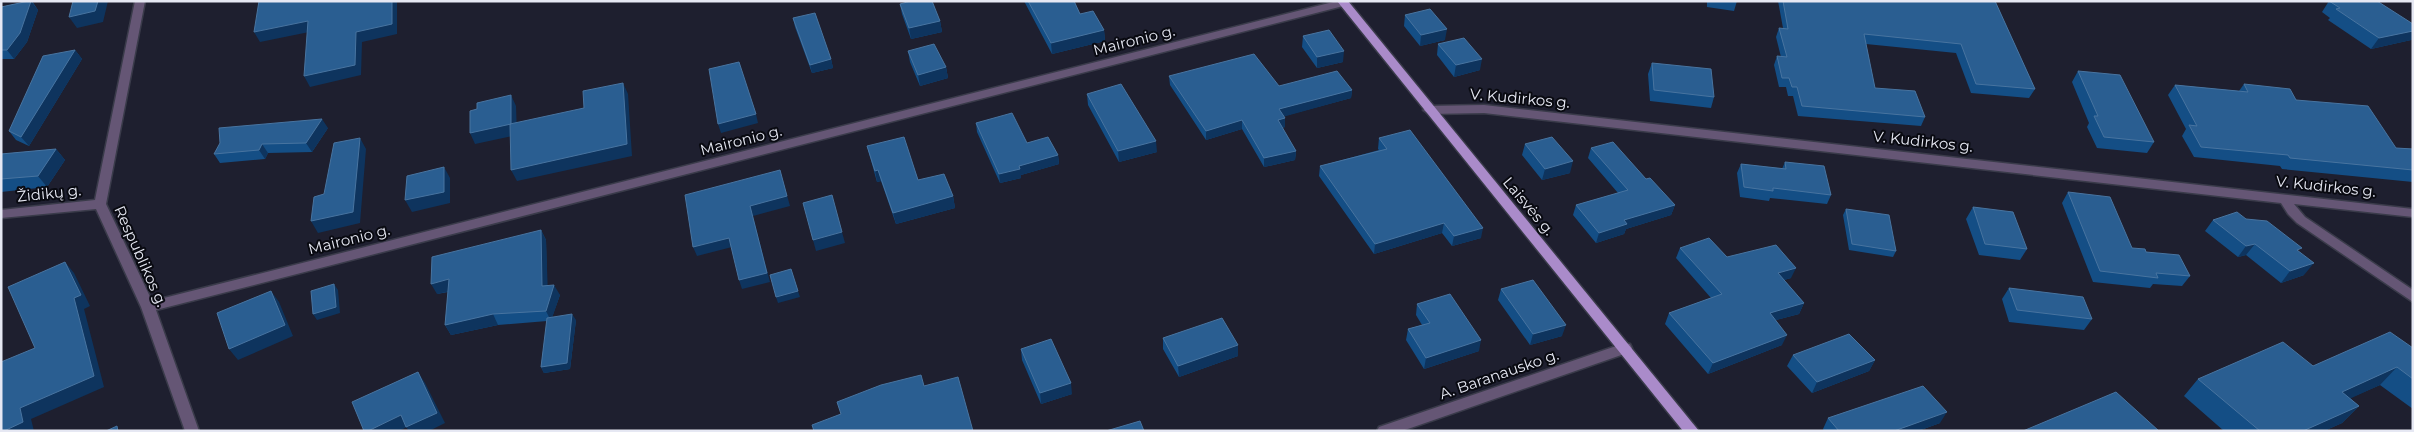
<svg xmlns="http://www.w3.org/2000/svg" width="2414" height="432" viewBox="0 0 2414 432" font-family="Montserrat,sans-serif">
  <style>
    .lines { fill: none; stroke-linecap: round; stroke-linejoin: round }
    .minor-casing { stroke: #3a3b4a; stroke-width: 3 }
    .major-casing { stroke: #3a3b4a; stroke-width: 3 }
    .minor { fill: #655675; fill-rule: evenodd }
    .major { fill: #aa8bca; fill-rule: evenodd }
    .wall { fill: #144e85 }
    .shaded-wall { fill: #0e345e }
    .building { fill: #2a5e91; stroke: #4874a0 }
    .labels { text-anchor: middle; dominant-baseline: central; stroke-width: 4; stroke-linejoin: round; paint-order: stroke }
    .street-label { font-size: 15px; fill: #e6e8f3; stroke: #090a11 }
  </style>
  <rect width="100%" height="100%" fill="#1e1f2f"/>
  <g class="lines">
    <g class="minor-casing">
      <path id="minor" d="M 135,1 L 145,1 L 106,204 L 152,301 L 1337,1 L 1348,3 L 1347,5 L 156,310 L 199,431 L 185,431 L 141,307 L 96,209 L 1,218 L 1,210 L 95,200 Z
        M 1484,105 L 2413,209 L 2413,217 L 2294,204 L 2305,217 L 2413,290 L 2413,302 L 2297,223 L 2288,214 L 2281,203 L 1484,113 L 1429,114 L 1423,110 L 1429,106 Z
        M 1625,343 L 1630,344 L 1632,348 L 1630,352 L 1402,431 L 1377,431 L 1379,427 Z"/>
    </g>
    <g class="major-casing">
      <path id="major" d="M 1337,1 L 1348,1 L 1699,431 L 1683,431 Z"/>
    </g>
    <use href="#minor" class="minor"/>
    <use href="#major" class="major"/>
  </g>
  <path class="wall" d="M 29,1 L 32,1 L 38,10 L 27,42 L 14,59 L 1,59 L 1,7 Z
    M 1024,1 L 1074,1 L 1080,14 L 1104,30 L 1105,41 L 1052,54 Z
    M 1707,1 L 1737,1 L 1734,11 L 1707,7 Z
    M 1778,1 L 1995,1 L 2035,89 L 2029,98 L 1971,93 L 1956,53 L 1866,44 L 1875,88 L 1925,117 L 1921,126 L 1798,116 L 1793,96 L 1788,96 L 1786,87 L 1779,87 L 1774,65 L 1777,56 L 1781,57 L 1776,37 L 1779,28 L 1783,28 Z
    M 2329,1 L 2413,24 L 2413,38 L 2411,40 L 2371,49 L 2328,20 L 2330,18 L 2322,12 Z
    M 900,4 L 940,21 L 942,32 L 911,39 L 902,14 Z
    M 1405,15 L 1445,40 L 1420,46 L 1404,26 Z
    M 793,18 L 831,59 L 833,68 L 812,73 L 795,27 Z
    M 1303,36 L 1343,62 L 1317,68 L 1302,47 Z
    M 1438,44 L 1480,70 L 1454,77 L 1437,55 Z
    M 75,50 L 82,59 L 29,146 L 16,140 L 9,131 Z
    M 908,51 L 946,67 L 948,78 L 920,86 L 910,62 Z
    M 1652,63 L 1714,97 L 1711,108 L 1650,101 L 1648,74 Z
    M 2078,71 L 2154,142 L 2147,153 L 2097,148 L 2087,127 L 2089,123 L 2072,82 Z
    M 1169,76 L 1279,86 L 1352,90 L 1351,98 L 1284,116 L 1285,127 L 1282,128 L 1296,151 L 1295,160 L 1264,167 L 1242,129 L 1206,140 L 1170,85 Z
    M 2244,84 L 2296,100 L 2396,148 L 2413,149 L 2413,182 L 2282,169 L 2280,166 L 2194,157 L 2182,136 L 2186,129 L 2168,95 L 2175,85 L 2239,91 Z
    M 1087,94 L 1157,152 L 1119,162 L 1088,105 Z
    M 976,123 L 1027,143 L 1058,155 L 1059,164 L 1021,175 L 1021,178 L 1000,183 L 977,132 Z
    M 328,128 L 312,152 L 268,153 L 265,159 L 220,163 L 214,154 Z
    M 1379,138 L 1481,238 L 1452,246 L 1442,233 L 1374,254 L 1319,176 L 1320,166 L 1379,150 L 1378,149 Z
    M 1525,144 L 1570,173 L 1542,180 L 1522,155 Z
    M 867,146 L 918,180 L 953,196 L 955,208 L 896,224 L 881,181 L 877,182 Z
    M 1591,148 L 1646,179 L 1675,205 L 1671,215 L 1626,229 L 1624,234 L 1596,243 L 1573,215 L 1576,205 L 1618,193 L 1588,158 Z
    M 56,149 L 65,160 L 47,187 L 1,192 L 1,154 Z
    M 1785,162 L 1831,195 L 1827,204 L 1770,198 L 1769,201 L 1740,197 L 1737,173 L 1741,164 L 1782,169 Z
    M 2068,192 L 2132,248 L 2146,252 L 2190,276 L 2182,286 L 2153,284 L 2150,288 L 2093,282 L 2062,203 Z
    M 1973,207 L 2027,249 L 2020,260 L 1979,255 L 1966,219 Z
    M 1846,209 L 1896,251 L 1893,257 L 1849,250 L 1843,215 Z
    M 2246,219 L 2304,275 L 2281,283 L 2246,255 L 2238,257 L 2205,231 L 2213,220 Z
    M 541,230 L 546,240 L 547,286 L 560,295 L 552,317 L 576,320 L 570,369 L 544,373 L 541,367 L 547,321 L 498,325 L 451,335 L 445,325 L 448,292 L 437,294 Z
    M 1680,248 L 1727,257 L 1791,278 L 1784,280 L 1804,303 L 1799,314 L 1776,320 L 1782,345 L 1708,374 L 1665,324 L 1669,313 L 1711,298 L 1676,258 Z
    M 2009,288 L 2092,319 L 2084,330 L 2009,322 L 2002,299 Z
    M 1501,289 L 1562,336 L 1530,345 L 1498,300 Z
    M 1417,304 L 1479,351 L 1424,369 L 1406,340 L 1408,329 L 1422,325 L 1416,315 Z
    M 1163,338 L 1238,356 L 1179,377 L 1163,349 Z
    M 2413,348 L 2413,409 L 2380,385 L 2350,398 L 2359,406 L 2342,423 L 2324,431 L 2224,431 L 2184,396 L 2198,379 L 2313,366 Z
    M 1021,349 L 1072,394 L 1041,404 L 1022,360 Z
    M 1793,355 L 1875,360 L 1869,371 L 1812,393 L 1787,366 Z
    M 1828,418 L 1940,423 L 1918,431 L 1824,431 L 1823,429 Z"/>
  <path class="shaded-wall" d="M 31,1 L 38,10 L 27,42 L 14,59 L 7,50 Z
    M 98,1 L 108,1 L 103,22 L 77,28 L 69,17 Z
    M 392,1 L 397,1 L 397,34 L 362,42 L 361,75 L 310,87 L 304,76 Z
    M 308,21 L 314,31 L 260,42 L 254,32 Z
    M 940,21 L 942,32 L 911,39 L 909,28 Z
    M 1447,29 L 1445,40 L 1420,46 L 1421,35 Z
    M 1104,30 L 1105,41 L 1052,54 L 1051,43 Z
    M 2413,31 L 2413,38 L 2411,40 L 2371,49 L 2379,38 Z
    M 75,50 L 82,59 L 29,146 L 21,137 Z
    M 1344,51 L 1343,62 L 1317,68 L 1317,57 Z
    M 831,59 L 833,68 L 812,73 L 810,65 Z
    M 1482,59 L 1480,70 L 1454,77 L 1456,65 Z
    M 946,67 L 948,78 L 920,86 L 918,75 Z
    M 623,83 L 628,94 L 632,156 L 517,181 L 511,170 Z
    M 1352,90 L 1351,98 L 1279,118 L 1279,109 Z
    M 511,95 L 516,106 L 517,135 L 475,144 L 470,133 Z
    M 756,114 L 758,123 L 721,133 L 718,124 Z
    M 1285,118 L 1285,127 L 1277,129 L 1278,120 Z
    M 322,119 L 328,128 L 312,152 L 306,143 Z
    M 1242,120 L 1242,129 L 1206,140 L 1206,131 Z
    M 360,138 L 366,149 L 360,223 L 318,233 L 311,221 Z
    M 1156,141 L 1157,152 L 1119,162 L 1118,151 Z
    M 262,144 L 268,153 L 265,159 L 259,150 Z
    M 56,149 L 65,160 L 47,187 L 38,176 Z
    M 1296,151 L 1295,160 L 1264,167 L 1264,158 Z
    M 1058,155 L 1059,164 L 1021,175 L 1021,178 L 1000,183 L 999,174 L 1019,166 Z
    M 1573,161 L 1570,173 L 1542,180 L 1545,169 Z
    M 444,167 L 450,178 L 450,203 L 412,212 L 405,200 Z
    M 780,170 L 790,206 L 753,216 L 770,282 L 742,289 L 739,280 L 750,206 Z
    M 878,170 L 881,181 L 877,182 L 875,171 Z
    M 953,196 L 955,208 L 896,224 L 893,213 Z
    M 1675,205 L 1671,215 L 1626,229 L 1624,234 L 1596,243 L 1599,233 L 1624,220 Z
    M 1444,223 L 1442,233 L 1374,254 L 1375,244 Z
    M 1483,228 L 1481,238 L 1452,246 L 1454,236 Z
    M 541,230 L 546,240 L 548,296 L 542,286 Z
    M 842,232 L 845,243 L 816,251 L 813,240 Z
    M 729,238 L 732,247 L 697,256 L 693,247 Z
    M 2255,244 L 2246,255 L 2238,257 L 2246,246 Z
    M 65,262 L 74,273 L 90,306 L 84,309 L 104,387 L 31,419 L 34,431 L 4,431 L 20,408 L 74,298 Z
    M 2314,263 L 2304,275 L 2281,283 L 2290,271 Z
    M 1796,268 L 1791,278 L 1773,283 L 1778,273 Z
    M 791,269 L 800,297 L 778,303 L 776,297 Z
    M 449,279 L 455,290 L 437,294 L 431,284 Z
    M 334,284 L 338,290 L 340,313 L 317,320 L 313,314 Z
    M 554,285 L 560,295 L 551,321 L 546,311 Z
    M 271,291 L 279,302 L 293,336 L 238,360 L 229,349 Z
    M 1804,303 L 1799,314 L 1765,323 L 1770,313 Z
    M 493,314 L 498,325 L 451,335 L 445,325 Z
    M 572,314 L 576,320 L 570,369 L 544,373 L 541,367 Z
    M 1566,325 L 1562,336 L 1530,345 L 1533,334 Z
    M 1787,335 L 1782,345 L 1708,374 L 1713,363 Z
    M 1481,340 L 1479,351 L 1424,369 L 1426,358 Z
    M 1238,345 L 1238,356 L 1179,377 L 1178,366 Z
    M 1875,360 L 1869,371 L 1812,393 L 1817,382 Z
    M 2397,367 L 2380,385 L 2325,410 L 2342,392 Z
    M 418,372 L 425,383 L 445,423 L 429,431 L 409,431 L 406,427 Z
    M 1071,383 L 1072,394 L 1041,404 L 1040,393 Z
    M 2359,406 L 2342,423 L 2324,431 L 2303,431 Z
    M 1947,412 L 1940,423 L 1918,431 L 1894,431 Z
    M 401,415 L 409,426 L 399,431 L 368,431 Z"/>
  <path class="building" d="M 29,1 L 31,1 L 20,33 L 7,50 L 1,50 L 1,7 Z
    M 73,1 L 98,1 L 95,11 L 69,17 Z
    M 259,1 L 392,1 L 392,24 L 356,32 L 355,65 L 304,76 L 308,21 L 254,32 Z
    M 911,1 L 932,1 L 940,21 L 909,28 L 900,4 Z
    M 1028,1 L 1074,1 L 1080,14 L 1093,11 L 1104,30 L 1051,43 Z
    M 1783,1 L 1995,1 L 2035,89 L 1976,84 L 1961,44 L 1864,34 L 1875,88 L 1915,91 L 1925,117 L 1802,106 L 1797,87 L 1792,87 L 1789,78 L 1782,78 L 1777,56 L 1787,57 L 1779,28 L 1788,29 Z
    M 2329,1 L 2377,1 L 2413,24 L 2413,31 L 2379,38 L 2336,9 L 2340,8 Z
    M 1430,9 L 1447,29 L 1421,35 L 1405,15 Z
    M 815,13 L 831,59 L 810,65 L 793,18 Z
    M 1329,30 L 1344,51 L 1317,57 L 1303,36 Z
    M 1464,38 L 1482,59 L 1456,65 L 1438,44 Z
    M 934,44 L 946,67 L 918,75 L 908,51 Z
    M 75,50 L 21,137 L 9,131 L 43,56 Z
    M 1254,54 L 1279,86 L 1337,71 L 1352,90 L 1279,109 L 1285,118 L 1278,120 L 1296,151 L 1264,158 L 1242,120 L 1206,131 L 1169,76 Z
    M 739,62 L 756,114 L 718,124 L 709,69 Z
    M 1652,63 L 1711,69 L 1714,97 L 1654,90 Z
    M 2078,71 L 2120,75 L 2154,142 L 2104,137 L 2094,116 L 2098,116 Z
    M 623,83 L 627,144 L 511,170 L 510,124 L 584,108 L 583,91 Z
    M 1121,84 L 1156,141 L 1118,151 L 1087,94 Z
    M 2244,84 L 2290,89 L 2296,100 L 2368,106 L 2396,148 L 2413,149 L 2413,170 L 2290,158 L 2288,155 L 2201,147 L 2189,125 L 2197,126 L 2175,85 L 2248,92 Z
    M 511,95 L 511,124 L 470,133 L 470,111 L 477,109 L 477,103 Z
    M 1012,113 L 1027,143 L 1048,137 L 1058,155 L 1019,166 L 1020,169 L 999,174 L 976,123 Z
    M 322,119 L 306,143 L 262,144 L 259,150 L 214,154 L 220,143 L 219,128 Z
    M 1410,130 L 1483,228 L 1454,236 L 1444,223 L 1375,244 L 1320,166 L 1387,149 L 1379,138 Z
    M 904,137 L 918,180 L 944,174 L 953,196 L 893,213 L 878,170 L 875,171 L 867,146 Z
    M 1552,137 L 1573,161 L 1545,169 L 1525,144 Z
    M 360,138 L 353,212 L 311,221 L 314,197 L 324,194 L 334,143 Z
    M 1613,142 L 1646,179 L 1650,178 L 1675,205 L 1624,220 L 1627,224 L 1599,233 L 1576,205 L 1628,190 L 1591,148 Z
    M 56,149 L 38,176 L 1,179 L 1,154 Z
    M 1785,162 L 1824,166 L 1831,195 L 1773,188 L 1773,191 L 1744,187 L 1741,164 L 1786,169 Z
    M 444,167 L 444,192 L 405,200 L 407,176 Z
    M 780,170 L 787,196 L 750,206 L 767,273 L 739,280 L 729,238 L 693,247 L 685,195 Z
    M 2068,192 L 2110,197 L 2132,248 L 2145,249 L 2146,252 L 2179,255 L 2190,276 L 2156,273 L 2158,278 L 2100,271 Z
    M 832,195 L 842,232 L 813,240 L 803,203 Z
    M 1973,207 L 2013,212 L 2027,249 L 1985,244 Z
    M 1846,209 L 1889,215 L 1896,251 L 1852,244 Z
    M 2237,212 L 2246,219 L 2267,221 L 2302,248 L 2297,250 L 2314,263 L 2290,271 L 2255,244 L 2246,246 L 2213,220 Z
    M 541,230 L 542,286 L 554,285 L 546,311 L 493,314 L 445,325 L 449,279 L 431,284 L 432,257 Z
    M 1709,238 L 1727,257 L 1776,245 L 1796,268 L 1778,273 L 1804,303 L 1770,313 L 1787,335 L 1713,363 L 1669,313 L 1722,294 L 1680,248 Z
    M 65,262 L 81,295 L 74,298 L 94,376 L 20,408 L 23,422 L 4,431 L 1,431 L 1,362 L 35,348 L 8,287 Z
    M 791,269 L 798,291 L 776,297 L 770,275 Z
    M 1533,280 L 1566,325 L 1533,334 L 1501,289 Z
    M 334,284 L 336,307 L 313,314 L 311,291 Z
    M 2009,288 L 2083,297 L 2092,319 L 2017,310 Z
    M 271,291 L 285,325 L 229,349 L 217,313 Z
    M 1450,294 L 1481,340 L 1426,358 L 1408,329 L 1430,323 L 1417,304 Z
    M 572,314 L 567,363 L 541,367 L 547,318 Z
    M 1222,318 L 1238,345 L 1178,366 L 1163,338 Z
    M 2390,332 L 2413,348 L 2413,379 L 2397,367 L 2342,392 L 2359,406 L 2303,431 L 2260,431 L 2198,379 L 2283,342 L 2313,366 Z
    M 1849,334 L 1875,360 L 1817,382 L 1793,355 Z
    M 1051,339 L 1071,383 L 1040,393 L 1021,349 Z
    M 418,372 L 437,413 L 406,427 L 401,415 L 368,431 L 364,431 L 352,402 Z
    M 921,375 L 924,386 L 958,377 L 973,431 L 814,431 L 812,425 L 841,414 L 837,402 L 881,385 Z
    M 1923,386 L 1947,412 L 1894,431 L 1839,431 L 1828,418 Z
    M 2116,392 L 2159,431 L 2023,431 Z
    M 1140,421 L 1144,431 L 1106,431 Z
    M 117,426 L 118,431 L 106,431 Z"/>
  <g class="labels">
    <g class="street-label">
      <text transform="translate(1134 40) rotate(-14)">Maironio g.</text>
      <text transform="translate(1520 98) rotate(5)">V. Kudirkos g.</text>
      <text transform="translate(741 140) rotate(-14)">Maironio g.</text>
      <text transform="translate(1923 141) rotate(6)">V. Kudirkos g.</text>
      <text transform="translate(2326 186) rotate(6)">V. Kudirkos g.</text>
      <text transform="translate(49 193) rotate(-6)">Židikų g.</text>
      <text transform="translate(1529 206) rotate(50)">Laisvės g.</text>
      <text transform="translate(349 239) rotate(-14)">Maironio g.</text>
      <text transform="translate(141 256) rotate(66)">Respublikos g.</text>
      <text transform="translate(1499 374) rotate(-19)">A. Baranausko g.</text>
    </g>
  </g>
  <rect width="2414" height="432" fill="none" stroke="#e6e8f3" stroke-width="5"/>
</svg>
